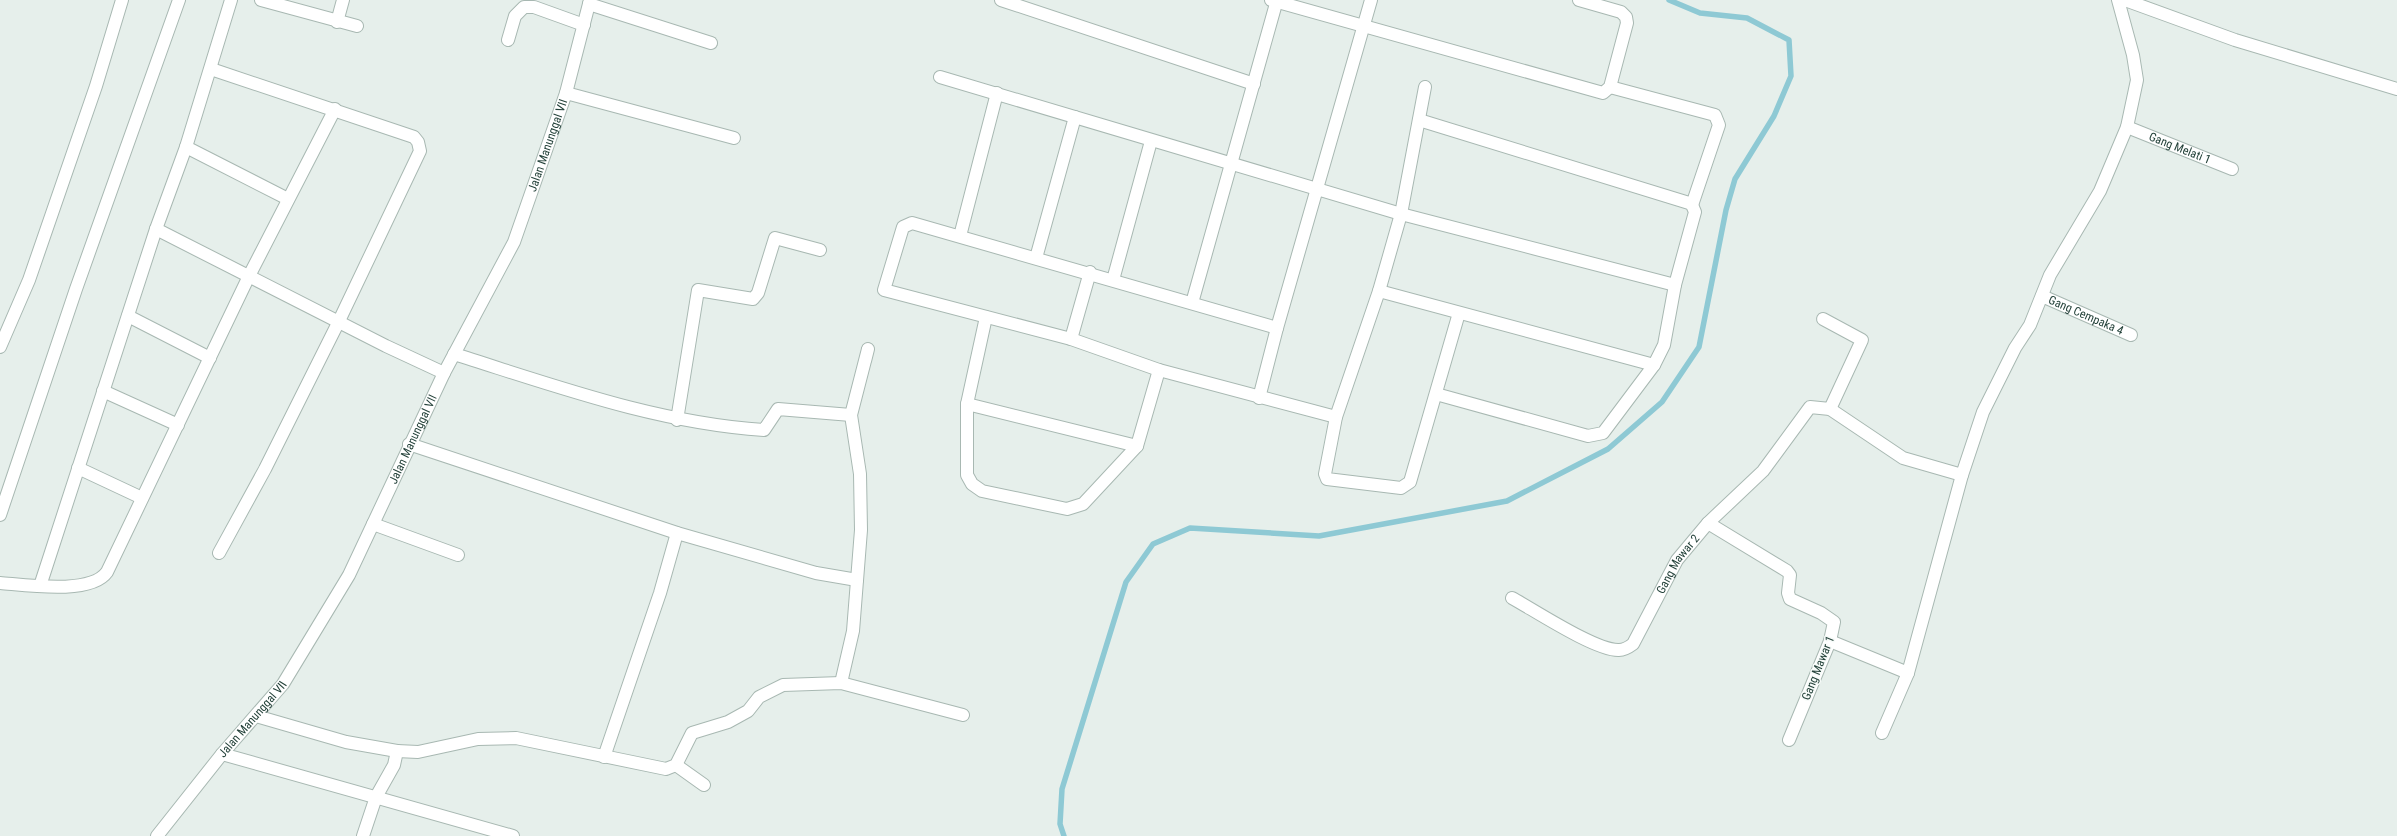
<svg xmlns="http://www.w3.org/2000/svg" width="2397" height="836" viewBox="0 0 2397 836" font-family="'Roboto Condensed',sans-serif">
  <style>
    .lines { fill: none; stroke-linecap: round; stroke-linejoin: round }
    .stream { stroke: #8ec9d4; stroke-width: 5.5 }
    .minor-casing { stroke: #a8b8b2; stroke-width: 14 }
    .minor { stroke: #fff; stroke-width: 12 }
    .labels { text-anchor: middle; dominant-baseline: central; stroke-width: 3; stroke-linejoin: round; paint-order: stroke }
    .street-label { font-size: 12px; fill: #24423a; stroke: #f7fbf9 }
  </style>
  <rect width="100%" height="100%" fill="#e6efeb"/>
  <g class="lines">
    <path class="stream" d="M 1064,836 L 1060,824 L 1062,789 L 1126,582 L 1153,544 L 1190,528 L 1319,536 L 1507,501 L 1608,449 L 1662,402 L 1699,347 L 1726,210 L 1735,179 L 1774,116 L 1791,76 L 1789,40 L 1747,18 L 1700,13 L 1669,0"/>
    <g class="minor-casing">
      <g id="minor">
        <path d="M 261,0 L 357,26"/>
        <path d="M 1001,0 L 1254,84"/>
        <path d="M 1271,0 L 1603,93 L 1610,87 L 1627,23 L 1626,17 L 1621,12 L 1579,0"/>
        <path d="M 2125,0 L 2235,40 L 2397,89"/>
        <path d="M 589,4 L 711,43"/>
        <path d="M 337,22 L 343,0"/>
        <path d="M 508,40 L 515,16 L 524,7 L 534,7 L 584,25"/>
        <path d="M 211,69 L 414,137 L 418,142 L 420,151 L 339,321 L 265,469 L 219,553"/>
        <path d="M 940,77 L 1401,214 L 1675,285"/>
        <path d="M 1425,87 L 1401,214 L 1379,291 L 1336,417 L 1325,474 L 1327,479 L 1401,488 L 1410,482 L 1459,313"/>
        <path d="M 1610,87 L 1715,115 L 1719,125 L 1692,205"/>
        <path d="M 566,93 L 734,138"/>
        <path d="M 1419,120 L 1689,203 L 1692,205 L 1695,212 L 1675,285 L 1664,345 L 1654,365 L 1603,433 L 1588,436 L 1436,394"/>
        <path id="s1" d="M 2127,127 L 2232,169"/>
        <path d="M 186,147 L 288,199"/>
        <path d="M 156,229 L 386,346 L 444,373"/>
        <path d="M 960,236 L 997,93"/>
        <path d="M 1036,258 L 1075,117"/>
        <path d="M 1113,280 L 1151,141"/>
        <path d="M 1379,291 L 1654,365"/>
        <path id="s2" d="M 2042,296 L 2131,335"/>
        <path d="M 1192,303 L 1277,0"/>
        <path d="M 128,316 L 210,358"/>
        <path d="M 986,317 L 967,404 L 967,475 L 972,484 L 982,491 L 1067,509 L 1083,504 L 1137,446 L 1159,370"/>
        <path d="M 1823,319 L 1862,340 L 1830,409"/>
        <path d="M 1277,328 L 912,223 L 903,227 L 884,290 L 1071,339 L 1159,370 L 1336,417"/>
        <path d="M 1071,339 L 1090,272"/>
        <path d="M 0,347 L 29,280 L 96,86 L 122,0"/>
        <path d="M 454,354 C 556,386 657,423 764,430 L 778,409 L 851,415"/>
        <path d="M 103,391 L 178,425"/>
        <path d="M 1259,398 L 1277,328 L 1371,0"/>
        <path d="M 967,404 L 1137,446"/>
        <path d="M 677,420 L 698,290 L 753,299 L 758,293 L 775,238 L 820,250"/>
        <path d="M 409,444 L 677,533 L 816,573 L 857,580"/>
        <path d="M 78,468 L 142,498"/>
        <path d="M 0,515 L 76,289 L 179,0"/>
        <path d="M 1708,523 L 1787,571 L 1790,575 L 1788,593 L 1790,599 L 1821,613 L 1834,622 L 1830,641 L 1789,740"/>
        <path d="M 373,524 L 458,555"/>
        <path d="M 0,583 C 26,585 91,595 107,572 L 249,276 L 335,109"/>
        <path d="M 40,586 L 156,229 L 186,147 L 231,0"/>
        <path id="s3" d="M 1512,598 C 1534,610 1596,651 1619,650 C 1624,650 1629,647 1633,644 L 1677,560 L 1708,523 L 1763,471 L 1810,407 L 1830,409 L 1903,458 L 1962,475"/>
        <path d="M 1830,641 L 1908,673"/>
        <path d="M 841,683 L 853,631 L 861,530 L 860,474 L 851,415 L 868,349 L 865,361"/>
        <path d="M 256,716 L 346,742 L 397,751 L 394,765 L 376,797 L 363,836"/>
        <path d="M 1882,733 L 1908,673 L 1962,475 L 1983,412 L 2015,348 L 2030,325 L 2050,275 L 2100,191 L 2127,127 L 2137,80 L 2133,55 L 2118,0"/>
        <path d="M 397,751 L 418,752 L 478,739 L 516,738 L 666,769 L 676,765 L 692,733 L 728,722 L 748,711 L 759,697 L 783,685 L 841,683 L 963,715"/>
        <path d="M 222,754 L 513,836"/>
        <path d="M 604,757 L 660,593 L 677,533"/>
        <path d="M 676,765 L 704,785"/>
        <path id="s4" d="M 157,836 L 222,754 L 283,684 L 349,575 L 444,373 L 514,242 L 566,93 L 590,0"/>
      </g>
    </g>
    <use href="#minor" class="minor"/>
  </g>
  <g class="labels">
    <g class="street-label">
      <text stroke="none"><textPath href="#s4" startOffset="799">Jalan Manunggal VII</textPath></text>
      <text stroke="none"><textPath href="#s1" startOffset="57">Gang Melati 1</textPath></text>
      <text stroke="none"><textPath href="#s2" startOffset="48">Gang Cempaka 4</textPath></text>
      <text stroke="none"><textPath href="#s4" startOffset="475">Jalan Manunggal VII</textPath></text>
      <text stroke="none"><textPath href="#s3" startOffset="227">Gang Mawar 2</textPath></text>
      <text transform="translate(1818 668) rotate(-68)">Gang Mawar 1</text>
      <text stroke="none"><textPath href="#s4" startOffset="151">Jalan Manunggal VII</textPath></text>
    </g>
  </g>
</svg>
